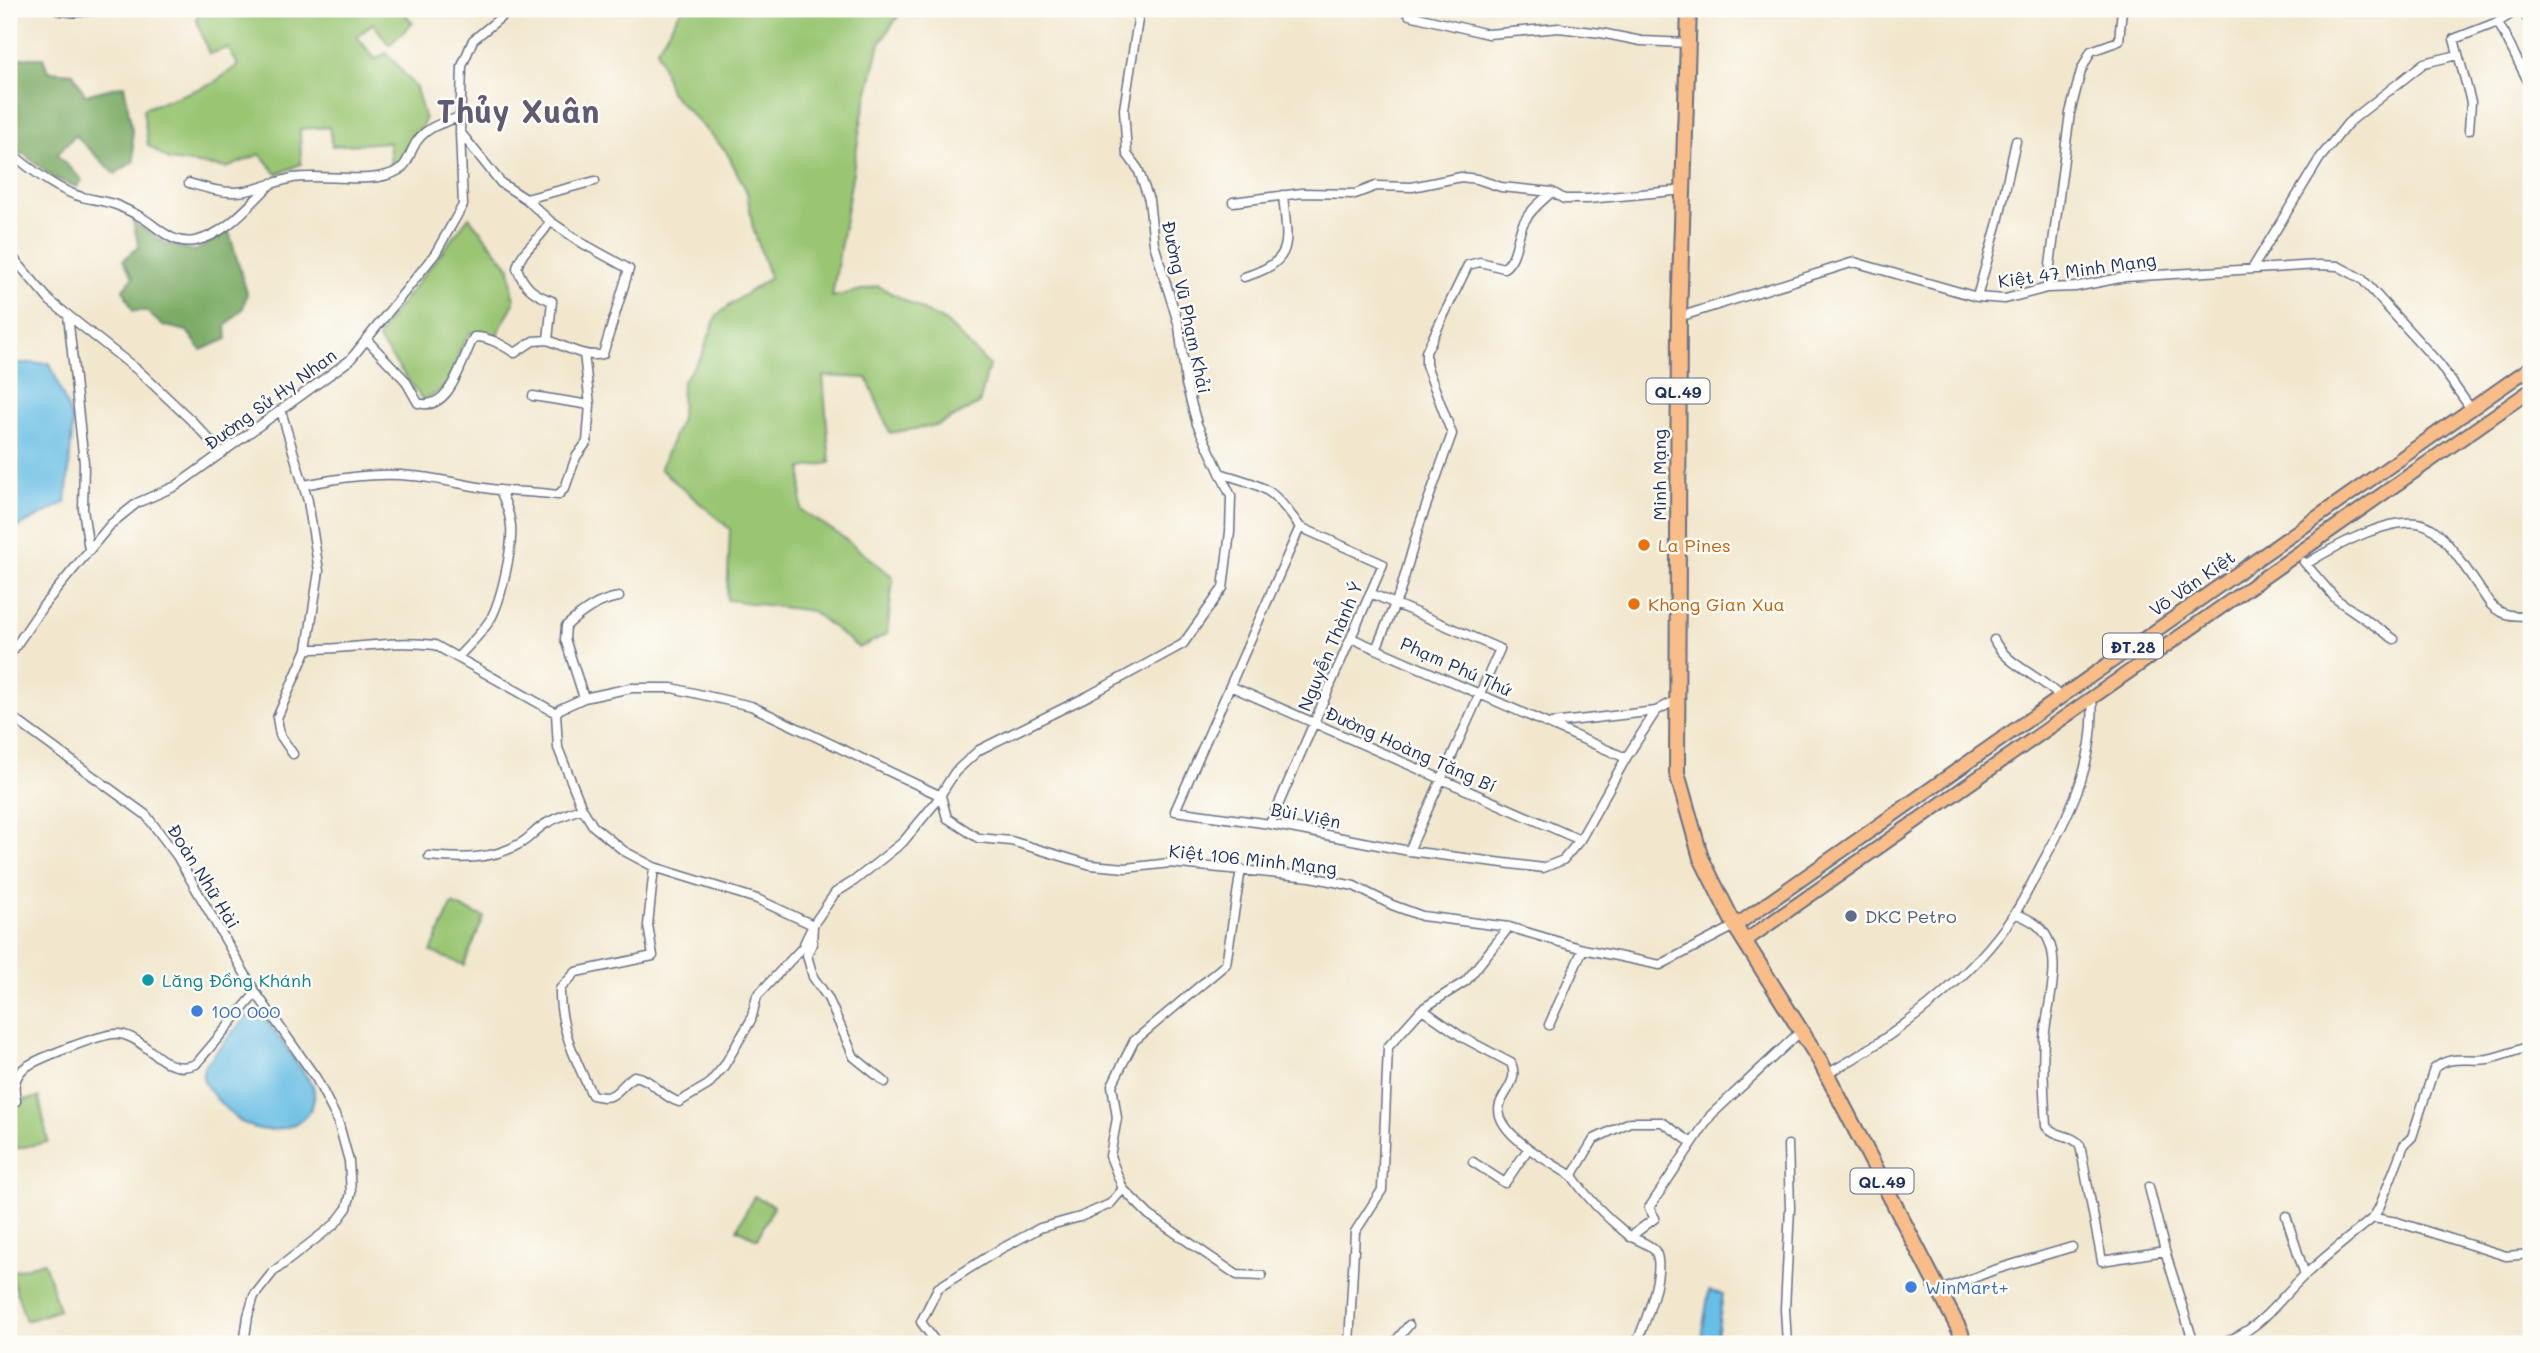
<svg xmlns="http://www.w3.org/2000/svg" width="2540" height="1353" viewBox="0 0 2540 1353" font-family="Mali,sans-serif">
  <style>
    .green { fill: #9ac673; stroke: #5a7a68; stroke-width: 2 }
    .forest { fill: #7bab65; stroke: #4b6d62; stroke-width: 2 }
    .water { fill: #67bee4; stroke: #4176a1; stroke-width: 2 }
    .lines { fill: none; stroke-linecap: round; stroke-linejoin: round }
    .minor-casing { stroke: #666f85; stroke-width: 11 }
    .tertiary-casing { stroke: #666f85; stroke-width: 14 }
    .primary-casing { stroke: #666f85; stroke-width: 16 }
    .trunk-casing { stroke: #666f85; stroke-width: 18 }
    .minor { stroke: #fff; stroke-width: 8 }
    .tertiary { stroke: #fff; stroke-width: 10 }
    .primary { stroke: #f8bd88; stroke-width: 12 }
    .trunk { stroke: #f8bd88; stroke-width: 14 }
    .food-dot { fill: #e8710a; stroke: #fdfcf7; stroke-width: 2.5 }
    .service-dot { fill: #5c6f8a; stroke: #fdfcf7; stroke-width: 2.5 }
    .culture-dot { fill: #0f9aa8; stroke: #fdfcf7; stroke-width: 2.5 }
    .shop-dot { fill: #3f7fe0; stroke: #fdfcf7; stroke-width: 2.5 }
    .labels { text-anchor: middle; dominant-baseline: central; stroke-width: 5; stroke-linejoin: round; paint-order: stroke }
    .shield { fill: #fdfcf7; stroke: #5f6c8c; stroke-width: 2 }
    .shield-label { font-size: 16px; font-weight: bold; fill: #1b2f5e }
    .street-label { font-size: 18px; fill: #1b2f5e; stroke: #fdfcf7 }
    .food-label { font-size: 18px; fill: #c56008; stroke: #fdfcf7; text-anchor: start }
    .service-label { font-size: 18px; fill: #4e5e75; stroke: #fdfcf7; text-anchor: start }
    .culture-label { font-size: 18px; fill: #0d838f; stroke: #fdfcf7; text-anchor: start }
    .shop-label { font-size: 18px; fill: #366cbe; stroke: #fdfcf7; text-anchor: start }
    .town-label { font-size: 32px; font-weight: bold; fill: #605a73; stroke: #fdfcf7 }
  </style>
  <rect width="100%" height="100%" fill="#fdfcf7"/>
  <filter id="ink" filterUnits="userSpaceOnUse"><feTurbulence type="fractalNoise" baseFrequency=".0143" numOctaves="2"/><feDisplacementMap in="SourceGraphic" scale="14" xChannelSelector="R" yChannelSelector="G"/><feConvolveMatrix kernelMatrix="1 2 1 2 8 2 1 2 1" color-interpolation-filters="sRGB"/></filter>
  <filter id="wash" filterUnits="userSpaceOnUse"><feTurbulence type="fractalNoise" baseFrequency=".00686" numOctaves="4" result="noise"/><feDisplacementMap in="SourceGraphic" scale="28" xChannelSelector="R" yChannelSelector="G"/><feGaussianBlur stdDeviation="1.57" result="paint"/><feColorMatrix in="noise" values="0 0 0 0 0 0 0 0 0 0 0 0 0 0 0 0 0 1.4 0 .05"/><feComposite in="paint" operator="in"/></filter>
  <g filter="url(#wash)">
    <rect width="100%" height="100%" fill="#f2e7cd"/>
    <path class="green" d="M 201,9 L 401,9 L 413,23 L 389,45 L 373,23 L 357,37 L 375,59 L 387,53 L 416,88 L 425,120 L 402,159 L 391,166 L 389,142 L 332,146 L 329,127 L 300,129 L 301,164 L 277,174 L 260,154 L 227,168 L 169,160 L 148,145 L 143,109 L 212,84 L 238,65 L 228,48 L 209,54 L 196,18 Z
      M 682,9 L 903,9 L 880,43 L 862,117 L 832,297 L 878,286 L 946,322 L 989,365 L 979,404 L 938,425 L 890,433 L 867,378 L 823,376 L 830,463 L 802,468 L 801,510 L 840,535 L 893,577 L 887,634 L 859,648 L 812,611 L 727,600 L 730,529 L 660,469 L 681,419 L 682,382 L 701,357 L 717,315 L 744,295 L 770,278 L 753,228 L 747,192 L 726,151 L 670,92 L 657,49 Z
      M 469,217 L 510,268 L 514,303 L 495,338 L 471,332 C 449,357 463,384 423,400 L 378,339 L 386,323 Z
      M 452,904 L 484,917 L 464,965 L 431,952 Z
      M 39,1097 L 48,1142 L 9,1150 L 9,1103 Z
      M 754,1196 L 774,1206 L 757,1239 L 737,1229 Z
      M 44,1262 L 59,1310 L 26,1321 L 10,1272 Z"/>
    <path class="forest" d="M 9,58 L 43,58 L 48,71 L 73,73 L 85,95 L 124,85 L 132,131 L 134,161 L 115,174 L 75,135 L 57,155 L 82,180 L 77,187 L 54,178 L 24,154 L 9,153 Z
      M 133,222 L 165,243 L 195,251 L 229,232 L 247,293 L 243,308 L 226,326 L 227,339 L 201,350 L 187,331 L 162,325 L 146,311 L 133,311 L 123,289 L 133,277 L 123,260 L 139,247 Z"/>
    <path class="water" d="M 9,363 L 50,363 L 73,422 L 66,502 L 9,532 Z
      M 258,1014 L 267,1021 L 313,1086 C 322,1121 278,1138 250,1126 C 235,1120 227,1110 216,1098 C 206,1086 199,1080 205,1065 L 246,1017 Z
      M 1709,1291 L 1723,1294 L 1716,1344 L 1700,1344 Z"/>
  </g>
  <g filter="url(#ink)">
    <g class="lines">
      <g class="minor-casing">
        <path id="minor" d="M 1405,9 L 1409,15 L 1488,34 L 1559,28 L 1601,33 L 1641,41 L 1688,43
          M 2523,9 L 2531,27
          M 2498,22 L 2531,87
          M 2469,130 L 2471,102 L 2454,39 L 2498,22 L 2519,9
          M 460,132 L 501,183 L 526,199 L 550,221 L 582,243 L 629,269 L 603,354 C 586,359 564,346 548,340
          M 9,157 L 17,158 C 36,173 59,191 82,197 C 95,200 106,201 119,206 C 127,210 136,214 143,218 C 160,229 173,245 195,241 C 226,235 251,203 272,183
          M 189,183 C 203,187 216,192 231,192 C 252,193 272,182 293,178 C 323,173 373,186 399,170 C 407,165 409,156 413,148 C 422,128 441,123 460,117
          M 526,199 L 595,181
          M 1233,202 L 1302,193 L 1355,194 L 1376,186 L 1412,187 L 1461,177 L 1477,179 L 1501,187 L 1552,192 L 1564,199 L 1588,199 L 1684,190
          M 9,253 L 50,301 L 140,372 L 193,422 L 222,453
          M 2252,269 L 2320,158 L 2348,123 L 2424,63 L 2458,55
          M 1244,277 C 1297,261 1287,242 1283,195
          M 2047,288 L 2070,113 L 2081,71 L 2091,51 L 2119,41 L 2122,9
          M 1977,297 L 1998,222 L 2016,141
          M 68,315 L 84,463 L 83,509 L 89,550
          M 1679,317 L 1854,262 L 1977,297 L 2005,299 L 2047,288 L 2075,287 L 2125,277 L 2319,265 L 2338,266 L 2362,279 L 2440,365 L 2471,409
          M 366,339 L 405,380 L 418,403 C 451,413 462,357 474,337 C 488,336 502,345 515,353 L 533,341 L 548,340 L 552,301 C 533,294 524,287 517,268 C 521,249 542,239 550,221
          M 533,396 L 590,405
          M 281,411 L 308,501 L 319,571 L 307,649 L 277,718 L 280,735 L 293,754
          M 1220,473 C 1267,488 1271,486 1300,527
          M 304,485 C 339,478 376,472 412,476 C 441,478 470,487 498,490 C 518,492 538,492 558,495 L 565,488 L 576,457 L 587,442 L 590,405 L 584,354
          M 1300,527 L 1175,811 L 1270,824 L 1409,851 L 1543,868 L 1563,860 L 1580,840 L 1626,758 L 1656,711
          M 2304,562 L 2336,599 L 2394,639
          M 2306,564 C 2332,548 2401,508 2431,528 C 2448,538 2478,587 2491,605 C 2504,617 2514,616 2531,616
          M 1370,593 L 1500,649 L 1409,851
          M 1351,638 L 1626,758
          M 1994,640 C 2006,665 2041,676 2060,697
          M 307,649 C 350,650 392,639 435,645 L 556,713
          M 1376,649 L 1400,592 L 1420,523 L 1452,434 L 1426,365 L 1426,352 L 1468,265 L 1480,262 L 1504,268 C 1518,258 1516,236 1524,222 C 1531,209 1542,201 1552,192
          M 9,656 L 43,606 L 111,524 L 137,503 L 176,486 L 350,360 L 435,254 L 463,205 L 460,132 L 462,66 L 473,40 L 511,9
          M 458,657 C 469,645 481,634 490,620 C 501,602 513,547 511,526 C 510,513 505,502 500,490
          M 1230,686 L 1580,840
          M 584,698 L 565,639 L 566,626 C 582,612 598,600 619,597
          M 556,713 L 558,748 L 582,808 L 593,826 L 624,851 L 654,867 L 757,899 L 813,925 L 812,944 L 807,955 L 813,977 L 828,998 L 854,1057 L 885,1082
          M 556,713 L 560,709 L 584,698 L 631,688 L 672,688 L 751,706 L 941,796
          M 9,715 L 146,815 L 177,856 L 256,993 L 316,1078 L 338,1121 L 349,1161 L 351,1193 L 347,1208 L 335,1224 L 273,1272 L 254,1296 L 248,1316 L 244,1344
          M 1552,723 L 1656,711 L 1678,699
          M 941,796 L 947,818 L 978,838 L 1011,841 L 1091,865 L 1126,868 L 1170,863 L 1311,877 L 1354,886 L 1392,905 L 1422,916 L 1509,927 L 1583,949 L 1660,965 L 1735,926
          M 1270,824 L 1383,564 L 1300,527
          M 429,856 C 460,859 493,860 521,843 C 530,838 537,828 547,823 C 557,817 571,813 582,808
          M 654,867 L 648,925 L 653,956 L 576,972 L 560,989 C 559,1027 576,1061 592,1095 C 617,1102 616,1089 634,1076 C 652,1078 661,1097 679,1102 L 708,1085 L 724,1066 L 751,1020 L 757,996 L 802,948 L 813,925 L 835,893 L 854,881 L 903,842 L 936,802 L 955,772 L 979,750 L 1088,696 L 1183,644 L 1223,588 L 1230,532 L 1231,496 L 1197,424 L 1186,384 L 1179,326 L 1154,244 L 1149,200 L 1138,169 L 1127,154 L 1124,109 L 1138,20 L 1135,9
          M 2015,913 C 2031,920 2044,926 2050,944 C 2060,970 2046,1012 2044,1040 C 2042,1069 2044,1097 2046,1126 C 2055,1137 2072,1134 2080,1145 L 2102,1261 L 2165,1251
          M 1422,1009 L 1462,1037 L 1511,1063 C 1519,1080 1505,1090 1500,1104 C 1491,1132 1553,1164 1572,1176 L 1594,1139 L 1630,1122 L 1662,1122 L 1692,1143
          M 1549,1025 L 1583,949
          M 1827,1074 C 1893,1038 1973,978 2015,913 C 2026,896 2035,876 2045,858 C 2074,806 2096,757 2092,698
          M 16,1101 C 14,1090 13,1079 22,1070 C 32,1060 105,1032 119,1034 C 148,1037 163,1078 196,1064 L 256,993
          M 1473,1162 L 1505,1183 L 1528,1149
          M 1572,1176 C 1587,1198 1606,1217 1627,1234 C 1636,1241 1648,1242 1655,1251 C 1667,1268 1644,1326 1636,1344
          M 2149,1187 L 2165,1251 L 2194,1344
          M 1123,1189 L 1149,1215 L 1237,1275 L 1262,1276
          M 2286,1216 L 2305,1275
          M 2373,1218 L 2397,1222 L 2506,1256 L 2531,1254
          M 1630,1237 L 1655,1218 L 1649,1208 L 1711,1115 L 1801,1031
          M 1939,1291 L 1994,1270 L 2072,1247
          M 2242,1335 L 2251,1344
          M 937,1344 L 921,1322 L 938,1288 L 997,1251 L 1040,1228 L 1080,1217 L 1110,1204 L 1123,1189 L 1110,1156 L 1117,1118 L 1112,1085 L 1134,1041 L 1226,964 L 1241,869
          M 1349,1344 L 1355,1232 L 1382,1190 L 1388,1047 L 1422,1009 L 1466,981 L 1509,927
          M 1393,1344 L 1409,1325
          M 1787,1344 L 1785,1309 L 1790,1208 L 1788,1145
          M 2220,1344 C 2265,1327 2274,1303 2307,1273 C 2328,1254 2351,1236 2373,1218 L 2379,1208 L 2404,1145 L 2412,1137 L 2434,1069 C 2451,1054 2467,1062 2488,1059 C 2502,1056 2517,1050 2531,1046"/>
      </g>
      <g class="tertiary-casing">
        <path id="tertiary" d="M 58,9 L 75,11 L 96,9"/>
      </g>
      <g class="primary-casing">
        <path id="primary" d="M 1735,926 L 2531,367
          M 1745,941 L 2531,390"/>
      </g>
      <g class="trunk-casing">
        <path id="trunk" d="M 1689,9 L 1679,317 L 1677,773 L 1701,858 L 1735,926 L 1820,1061 L 1961,1333 L 1963,1344"/>
      </g>
      <use href="#minor" class="minor"/>
      <use href="#tertiary" class="tertiary"/>
      <use href="#primary" class="primary"/>
      <use href="#trunk" class="trunk"/>
    </g>
  </g>
  <g class="food-dot">
    <circle cx="1644" cy="545" r="7"/>
    <circle cx="1634" cy="604" r="7"/>
  </g>
  <circle class="service-dot" cx="1851" cy="916" r="7"/>
  <circle class="culture-dot" cx="148" cy="980" r="7"/>
  <g class="shop-dot">
    <circle cx="197" cy="1011" r="7"/>
    <circle cx="1911" cy="1287" r="7"/>
  </g>
  <g class="labels">
    <g class="shield">
      <rect x="1646.5" y="378.5" width="63" height="25" rx="5"/>
      <rect x="2103" y="633.5" width="60" height="25" rx="5"/>
      <rect x="1850.5" y="1168.5" width="63" height="25" rx="5"/>
    </g>
    <g class="shield-label">
      <text x="1678" y="391">QL.49</text>
      <text x="2133" y="646">ĐT.28</text>
      <text x="1882" y="1181">QL.49</text>
    </g>
    <g class="street-label">
      <text transform="translate(2077 270) rotate(-8)">Kiệt 47 Minh Mạng</text>
      <text transform="translate(1187 307) rotate(78)">Đường Vũ Phạm Khải</text>
      <text transform="translate(270 399) rotate(-36)">Đường Sử Hy Nhan</text>
      <text transform="translate(1659 475) rotate(-90)">Minh Mạng</text>
      <text transform="translate(2192 583) rotate(-35)">Võ Văn Kiệt</text>
      <text transform="translate(1330 646) rotate(-67)">Nguyễn Thành Ý</text>
      <text transform="translate(1456 666) rotate(24)">Phạm Phú Thứ</text>
      <text transform="translate(1411 749) rotate(24)">Đường Hoàng Tăng Bí</text>
      <text transform="translate(1306 815) rotate(11)">Bùi Viện</text>
      <text transform="translate(1253 859) rotate(6)">Kiệt 106 Minh Mạng</text>
      <text transform="translate(204 876) rotate(58)">Đoàn Nhữ Hài</text>
    </g>
    <g class="food-label">
      <text x="1658" y="545">La Pines</text>
      <text x="1648" y="604">Khong Gian Xua</text>
    </g>
    <g class="service-label">
      <text x="1865" y="916">DKC Petro</text>
    </g>
    <g class="culture-label">
      <text x="162" y="980">Lăng Đồng Khánh</text>
    </g>
    <g class="shop-label">
      <text x="211" y="1011">100 000</text>
      <text x="1925" y="1287">WinMart+</text>
    </g>
    <g class="town-label">
      <text x="518" y="110">Thủy Xuân</text>
    </g>
  </g>
  <rect width="2540" height="1353" fill="none" stroke="#fdfcf7" stroke-width="35"/>
</svg>
